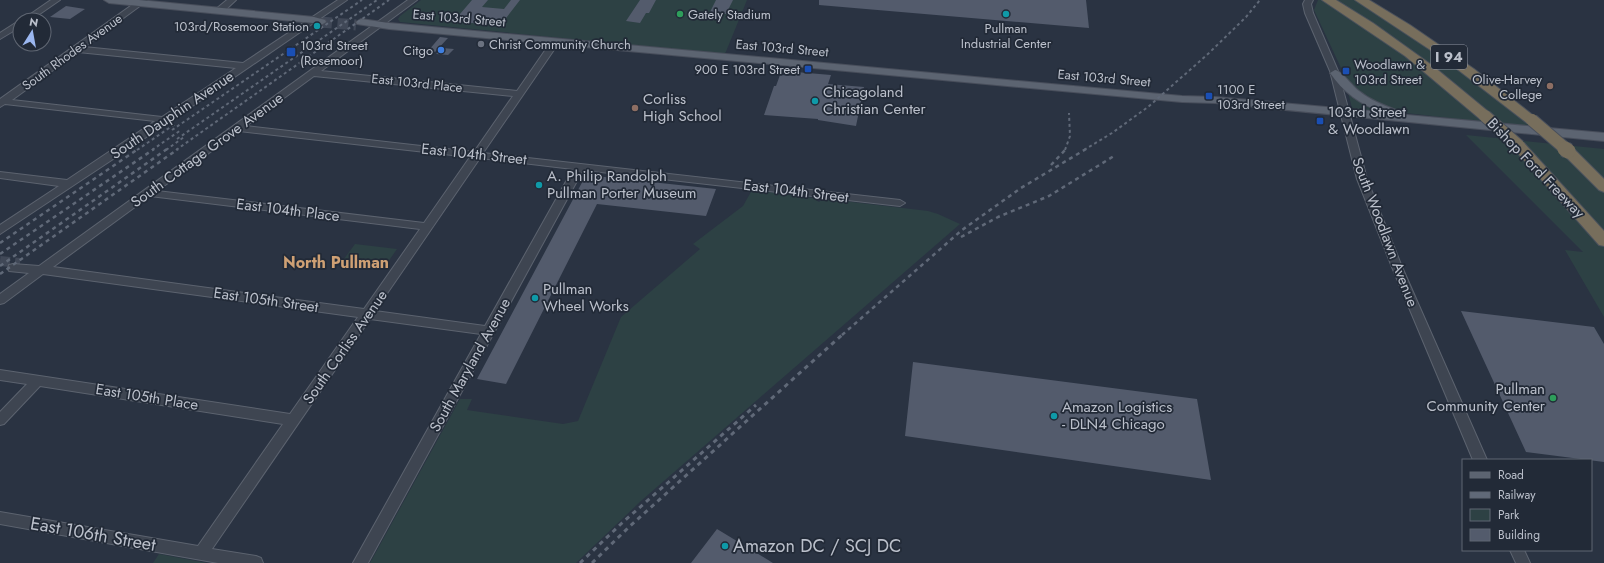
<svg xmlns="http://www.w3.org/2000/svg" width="1604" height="563" viewBox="0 0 1604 563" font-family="Jost,sans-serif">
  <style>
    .green { fill: #2d4144 }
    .building { fill: #535b6c }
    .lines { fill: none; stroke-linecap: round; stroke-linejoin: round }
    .minor-tunnel { stroke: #404857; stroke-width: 10; stroke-dasharray: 10 5; stroke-linecap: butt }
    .major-tunnel { stroke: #404857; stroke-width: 11; stroke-dasharray: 11 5.5; stroke-linecap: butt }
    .minor-casing { stroke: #5c636f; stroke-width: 2 }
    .major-casing { stroke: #484e5b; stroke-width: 2 }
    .highway-casing { stroke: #49505c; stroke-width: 2 }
    .minor { fill: #3e4551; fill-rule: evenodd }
    .major { fill: #5c6471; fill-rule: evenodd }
    .highway { fill: #776e5c; fill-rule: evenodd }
    .rail-far2 { stroke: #606978; stroke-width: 2; stroke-dasharray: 3 3; stroke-linecap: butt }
    .rail-far1 { stroke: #606978; stroke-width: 2.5; stroke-dasharray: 4 4; stroke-linecap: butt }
    .rail { stroke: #606978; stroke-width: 3; stroke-dasharray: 4.5 4.5; stroke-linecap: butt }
    .highway-bridge-far1-casing { stroke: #49505c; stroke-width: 14; stroke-linecap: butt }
    .highway-bridge-casing { stroke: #49505c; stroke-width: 17; stroke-linecap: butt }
    .highway-bridge-far1 { stroke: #776e5c; stroke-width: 12 }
    .highway-bridge { stroke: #776e5c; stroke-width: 15 }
    .leisure-dot { fill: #2e9e5b; stroke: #222a37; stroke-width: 1.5 }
    .culture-dot { fill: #0f9aa8; stroke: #222a37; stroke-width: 1.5 }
    .worship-dot { fill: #6b7280; stroke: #222a37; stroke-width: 1.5 }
    .shop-dot { fill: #3f7fe0; stroke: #222a37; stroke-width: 1.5 }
    .transit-dot { fill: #1a4fb4; stroke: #222a37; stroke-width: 1.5 }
    .education-dot { fill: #8d6e63; stroke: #222a37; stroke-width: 1.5 }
    .labels { text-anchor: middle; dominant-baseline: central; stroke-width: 3.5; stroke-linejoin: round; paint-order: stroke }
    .far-poi-label { font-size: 13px; fill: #bbc0cb; stroke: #222a37; text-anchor: start }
    .far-street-label { font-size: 13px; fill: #bbc0cb; stroke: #222a37 }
    .shield { fill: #222a37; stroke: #8d939f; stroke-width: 1 }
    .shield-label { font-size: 14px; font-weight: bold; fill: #bbc0cb }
    .poi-label { font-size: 15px; fill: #bbc0cb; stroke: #222a37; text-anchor: start }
    .street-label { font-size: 15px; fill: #bbc0cb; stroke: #222a37 }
    .neighbourhood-label { font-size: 16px; font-weight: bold; fill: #cea074; stroke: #222a37 }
    .near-street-label { font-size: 18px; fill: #bbc0cb; stroke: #222a37 }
    .near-poi-label { font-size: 18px; fill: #bbc0cb; stroke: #222a37; text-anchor: start }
  </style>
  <rect width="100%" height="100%" fill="#2a3342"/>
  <path class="green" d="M 421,0 L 747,0 L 725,54 L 400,22 L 398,19 L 400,16 Z
    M 1318,0 L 1322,0 L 1364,26 L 1410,60 L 1484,122 L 1406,113 L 1393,111 L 1378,106 L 1348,83 L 1314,10 Z
    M 1335,0 L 1355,0 L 1421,41 L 1531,126 L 1500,123 Z
    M 1348,92 L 1386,112 L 1363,111 L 1352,108 Z
    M 1466,135 L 1604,149 L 1604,317 L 1565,250 L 1583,252 Z
    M 752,190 L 813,198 L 819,202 L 822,199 L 826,199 L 928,211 L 938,214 L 960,224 L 642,500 L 576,563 L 370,563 L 460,399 L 472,399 L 467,410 L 563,424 L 578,421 L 621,317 L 700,249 L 693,244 L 743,206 Z
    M 355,244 L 397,249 L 383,269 L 341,263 Z
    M 159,554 L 207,563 L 153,563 Z"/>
  <path class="building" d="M 472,0 L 488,0 L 482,7 L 504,9 L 511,0 L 520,0 L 500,26 L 454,21 Z
    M 640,0 L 656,0 L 649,13 L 646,13 L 640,23 L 626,21 Z
    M 716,0 L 733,0 L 726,14 L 710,12 Z
    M 819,0 L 1086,0 L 1089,28 L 819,5 Z
    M 66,6 L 85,9 L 70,19 L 50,17 Z
    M 440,37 L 448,38 L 435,52 L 428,51 Z
    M 442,48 L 454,49 L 448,55 L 436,54 Z
    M 796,72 L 831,75 L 828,84 L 864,87 L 856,126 L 818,120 L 818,119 L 764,115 L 774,86 L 776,86 L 780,75 L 795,76 Z
    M 586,175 L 716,189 L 706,216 L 597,204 L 506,384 L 477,379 Z
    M 1461,311 L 1594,327 L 1604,344 L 1604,462 L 1526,452 Z
    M 913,362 L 1197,399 L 1211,480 L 905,436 Z
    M 717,529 L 773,563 L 691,563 Z"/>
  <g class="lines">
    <path class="minor-tunnel" d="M 0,261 L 20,263"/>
    <path class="major-tunnel" d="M 321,22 L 356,25"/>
    <g class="minor-casing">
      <path id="minor" d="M 51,0 L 60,0 L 31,20 L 22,20 Z
        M 139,0 L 148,0 L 84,47 L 243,63 L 338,0 L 347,0 L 169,122 L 0,234 L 0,225 L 59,186 L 0,178 L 0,172 L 67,180 L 155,121 L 5,104 L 0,107 L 0,99 ZM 78,52 L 236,68 L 162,117 L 12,100 Z
        M 227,0 L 236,0 L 222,13 L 216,13 L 216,9 Z
        M 408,0 L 417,0 L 321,71 L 517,91 L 553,39 L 559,39 L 560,41 L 483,153 L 900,200 L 905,203 L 900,206 L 583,170 L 368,563 L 353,563 L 481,334 L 370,319 L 212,549 L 256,556 L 261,558 L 263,563 L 218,563 L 0,524 L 0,512 L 198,546 L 283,424 L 40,386 L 4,424 L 0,425 L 0,412 L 27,384 L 0,380 L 0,370 L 290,414 L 358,317 L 43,274 L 4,303 L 0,304 L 0,294 L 29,273 L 9,271 L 8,268 L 9,265 L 13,264 L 39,266 ZM 314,76 L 513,96 L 474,152 L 246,126 ZM 239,131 L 470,157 L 424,223 L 157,191 ZM 480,158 L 573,169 L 485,326 L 375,311 ZM 150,196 L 420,229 L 364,309 L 53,267 Z
        M 1305,0 L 1313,0 L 1311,4 L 1313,13 L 1338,71 L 1367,179 L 1402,267 L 1487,460 L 1473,460 L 1392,267 L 1357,179 L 1330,71 L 1305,13 L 1303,4 Z
        M 17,22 L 20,22 L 20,27 L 0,39 L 0,33 Z
        M 1510,550 L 1524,550 L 1530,563 L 1516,563 Z"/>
    </g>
    <g class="major-casing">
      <path id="major" d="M 104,0 L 139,0 L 314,17 L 325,20 L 326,22 L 321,25 L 313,23 L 109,3 Z
        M 361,19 L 389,23 L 1182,96 L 1215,97 L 1382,112 C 1361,105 1343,92 1330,73 L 1335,70 C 1342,71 1352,86 1359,91 C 1370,100 1383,105 1396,110 L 1398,112 L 1396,114 L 1604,133 L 1604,141 L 1215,103 L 1182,102 L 389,29 L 357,24 L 356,22 Z"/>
    </g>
    <g class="highway-casing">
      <path id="highway" d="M 1322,0 L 1336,0 L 1373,23 L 1433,66 L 1490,113 L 1492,116 L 1490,119 L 1480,119 L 1405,56 Z
        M 1355,0 L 1369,0 L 1410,25 L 1474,69 L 1539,120 L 1537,123 L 1527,123 L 1444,59 Z
        M 1519,142 L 1524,143 L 1604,231 L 1604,246 L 1599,245 L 1514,149 L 1512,146 L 1514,143 Z
        M 1568,147 L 1573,148 L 1604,179 L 1604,192 L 1599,190 L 1563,154 L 1561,151 L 1563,148 Z"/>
    </g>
    <use href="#minor" class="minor"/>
    <use href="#major" class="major"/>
    <use href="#highway" class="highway"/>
    <path class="rail-far2" d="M 172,130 L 362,0
      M 177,139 L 377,0
      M 137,150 L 175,124
      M 152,150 L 181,130
      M 166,150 L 184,137
      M 176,150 L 389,0
      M 1065,150 L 1070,136 L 1069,113
      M 1084,150 L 1112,133 L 1148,107 L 1209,53 L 1246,17 L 1260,0"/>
    <path class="rail-far1" d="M 1051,165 L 1066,149
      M 961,237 L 998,217 L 1049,196 L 1114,156
      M 0,243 L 138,149
      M 0,254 L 154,149
      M 0,266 L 167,149
      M 0,274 L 178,149
      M 842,335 L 962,230 L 1021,188 L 1086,149"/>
    <path class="rail" d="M 580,563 L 622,523 L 756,405
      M 592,563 L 629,527 L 843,334"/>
    <g class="highway-bridge-far1-casing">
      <path id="highway-bridge-far1" d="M 1485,116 L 1519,146
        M 1532,120 L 1567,150"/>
    </g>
    <g class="highway-bridge-casing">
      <path id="highway-bridge" d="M 1565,149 L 1568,151"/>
    </g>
    <use href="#highway-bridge-far1" class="highway-bridge-far1"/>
    <use href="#highway-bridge" class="highway-bridge"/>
  </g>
  <g class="leisure-dot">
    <circle cx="680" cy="14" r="4"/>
    <circle cx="1553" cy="398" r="4"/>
  </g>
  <g class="culture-dot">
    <circle cx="1006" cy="14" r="4"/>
    <circle cx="317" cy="26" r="4"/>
    <circle cx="815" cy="101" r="4"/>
    <circle cx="539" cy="185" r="4"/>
    <circle cx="535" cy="298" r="4"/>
    <circle cx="1054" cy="416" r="4"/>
    <circle cx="725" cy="546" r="4"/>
  </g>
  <circle class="worship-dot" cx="481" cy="44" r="4"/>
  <circle class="shop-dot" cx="441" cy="50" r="4"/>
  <g class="transit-dot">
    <rect x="286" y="47" width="10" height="10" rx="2"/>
    <rect x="804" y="65" width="8" height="8" rx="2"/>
    <rect x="1342" y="67" width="8" height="8" rx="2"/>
    <rect x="1205" y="92" width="8" height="8" rx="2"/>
    <rect x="1316" y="117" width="8" height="8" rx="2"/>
  </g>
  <g class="education-dot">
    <circle cx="1550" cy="86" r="4"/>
    <circle cx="635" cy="108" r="4"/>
  </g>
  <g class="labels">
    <g class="far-poi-label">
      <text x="688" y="14">Gately Stadium</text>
      <text x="309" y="26" text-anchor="end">103rd/Rosemoor Station</text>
      <text x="1006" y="28" text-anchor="middle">Pullman<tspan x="1006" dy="15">Industrial Center</tspan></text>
      <text x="489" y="44">Christ Community Church</text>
      <text x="300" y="45">103rd Street<tspan x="300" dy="15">(Rosemoor)</tspan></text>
      <text x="433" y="50" text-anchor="end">Citgo</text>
      <text x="1354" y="64">Woodlawn &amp;<tspan x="1354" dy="15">103rd Street</tspan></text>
      <text x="800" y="69" text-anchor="end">900 E 103rd Street</text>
      <text x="1542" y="79" text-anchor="end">Olive-Harvey<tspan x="1542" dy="15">College</tspan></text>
      <text x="1217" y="89">1100 E<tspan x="1217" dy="15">103rd Street</tspan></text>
    </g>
    <g class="far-street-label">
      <text transform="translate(459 18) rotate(5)">East 103rd Street</text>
      <text transform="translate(782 48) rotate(5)">East 103rd Street</text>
      <text transform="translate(72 52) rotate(-36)">South Rhodes Avenue</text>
      <text transform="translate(1104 78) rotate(5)">East 103rd Street</text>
      <text transform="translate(417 83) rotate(6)">East 103rd Place</text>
    </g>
    <rect class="shield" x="1431" y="45" width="36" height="24" rx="3"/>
    <g class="shield-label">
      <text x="1449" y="57">I 94</text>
    </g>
    <g class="poi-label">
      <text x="823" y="92">Chicagoland<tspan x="823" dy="17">Christian Center</tspan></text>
      <text x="643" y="99">Corliss<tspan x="643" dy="17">High School</tspan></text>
      <text x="1328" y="112">103rd Street<tspan x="1328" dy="17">&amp; Woodlawn</tspan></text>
      <text x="547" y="176">A. Philip Randolph<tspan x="547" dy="17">Pullman Porter Museum</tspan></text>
      <text x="543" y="289">Pullman<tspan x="543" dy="17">Wheel Works</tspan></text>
      <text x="1545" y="389" text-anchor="end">Pullman<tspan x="1545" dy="17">Community Center</tspan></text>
      <text x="1062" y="407">Amazon Logistics<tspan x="1062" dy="17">- DLN4 Chicago</tspan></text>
    </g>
    <g class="street-label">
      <text transform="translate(172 115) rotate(-34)">South Dauphin Avenue</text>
      <text transform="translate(207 150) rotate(-36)">South Cottage Grove Avenue</text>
      <text transform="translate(474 154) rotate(6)">East 104th Street</text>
      <text transform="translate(1536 168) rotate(46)">Bishop Ford Freeway</text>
      <text transform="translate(796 191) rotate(7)">East 104th Street</text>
      <text transform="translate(288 210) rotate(7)">East 104th Place</text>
      <text transform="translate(1385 232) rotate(69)">South Woodlawn Avenue</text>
      <text transform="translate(266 300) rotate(8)">East 105th Street</text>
      <text transform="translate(345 347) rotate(-55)">South Corliss Avenue</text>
      <text transform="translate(470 365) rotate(-61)">South Maryland Avenue</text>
      <text transform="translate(147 397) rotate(9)">East 105th Place</text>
    </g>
    <g class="neighbourhood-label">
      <text x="336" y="262">North Pullman</text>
    </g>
    <g class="near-street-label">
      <text transform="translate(93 534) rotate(10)">East 106th Street</text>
    </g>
    <g class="near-poi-label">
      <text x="733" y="546">Amazon DC / SCJ DC</text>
    </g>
  </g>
  <rect x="1462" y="459" width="130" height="92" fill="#222a37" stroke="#5f6672"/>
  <rect x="1470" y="472" width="20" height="6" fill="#5c6471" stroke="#5f6672"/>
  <text x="1498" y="479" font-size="12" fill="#bbc0cb">Road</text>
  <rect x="1470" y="492" width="20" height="6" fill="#606978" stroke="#5f6672"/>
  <text x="1498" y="499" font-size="12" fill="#bbc0cb">Railway</text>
  <rect x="1470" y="509" width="20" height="12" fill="#2d4144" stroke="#5f6672"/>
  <text x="1498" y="519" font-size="12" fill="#bbc0cb">Park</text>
  <rect x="1470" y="529" width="20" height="12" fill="#535b6c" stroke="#5f6672"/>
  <text x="1498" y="539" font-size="12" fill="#bbc0cb">Building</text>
  <g transform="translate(32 32) rotate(11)"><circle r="19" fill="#222a37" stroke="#5f6672"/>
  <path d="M0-3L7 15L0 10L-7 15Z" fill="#9bb7f0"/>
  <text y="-6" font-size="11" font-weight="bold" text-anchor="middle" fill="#bbc0cb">N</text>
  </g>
</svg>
